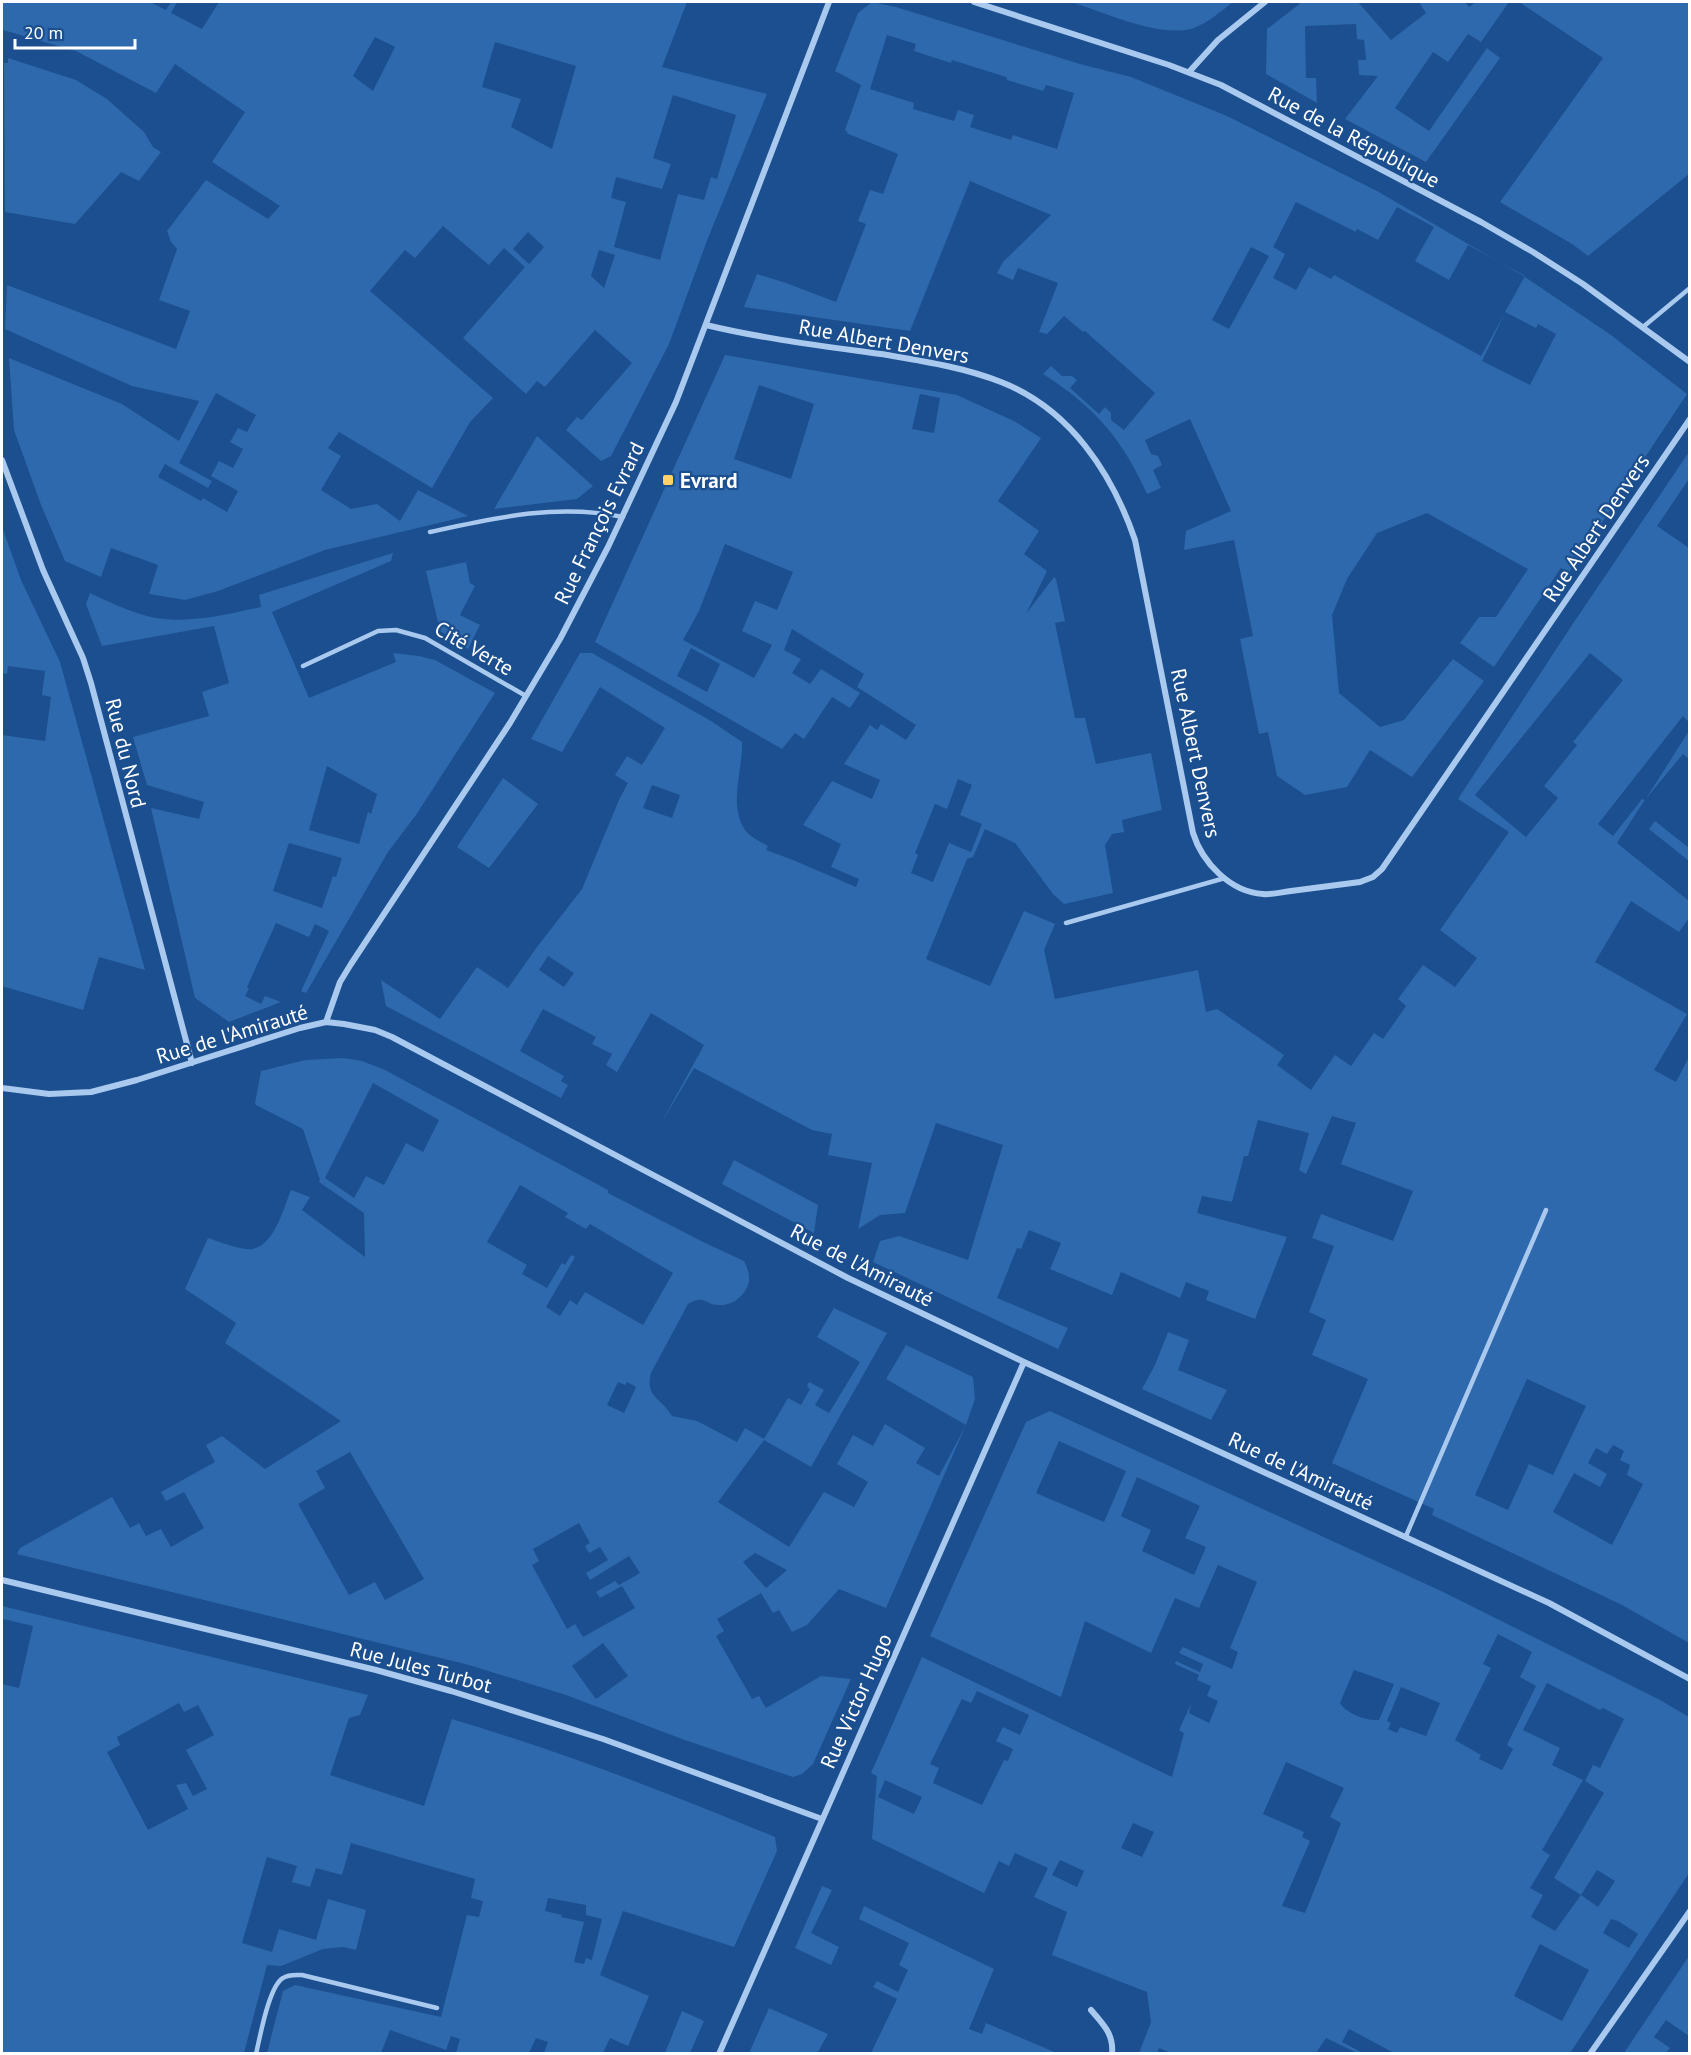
<svg xmlns="http://www.w3.org/2000/svg" width="1691" height="2055" viewBox="0 0 1691 2055" font-family="'PT Sans',sans-serif">
  <style>
    .green { fill: #2e69ad; fill-rule: evenodd }
    .lines { fill: none; stroke-linecap: round; stroke-linejoin: round }
    .lane { stroke: #a9c9ee; stroke-width: 4.5 }
    .street { stroke: #a9c9ee; stroke-width: 6 }
    .poi-dot { fill: #ffd166; stroke: #1b4f8f; stroke-width: 2 }
    .labels { text-anchor: middle; dominant-baseline: central; stroke-width: 4.5; stroke-linejoin: round; paint-order: stroke }
    .street-label { font-size: 21px; fill: #fff; stroke: #1b4f8f }
    .poi-label { font-size: 21px; font-weight: bold; fill: #fff; stroke: #1b4f8f; text-anchor: start }
  </style>
  <rect width="100%" height="100%" fill="#1b4f8f"/>
  <path class="green" d="M 3,2 L 150,2 L 166,10 L 171,2 L 177,2 L 171,13 L 202,29 L 219,2 L 687,2 L 662,67 L 767,94 L 708,238 L 669,344 L 611,456 L 601,461 L 566,430 L 577,417 L 582,420 L 632,363 L 595,330 L 545,387 L 537,381 L 526,394 L 463,338 L 525,267 L 504,248 L 489,265 L 443,226 L 415,258 L 405,250 L 370,291 L 493,398 L 470,422 L 432,488 L 339,432 L 328,448 L 341,456 L 321,490 L 351,509 L 377,504 L 400,521 L 418,490 L 468,516 L 325,550 L 218,591 L 185,600 L 149,594 L 158,565 L 111,548 L 101,577 L 65,561 L 41,505 L 14,430 L 9,358 L 122,404 L 179,441 L 199,401 L 132,386 L 5,329 L 7,285 L 176,349 L 190,311 L 159,300 L 177,249 L 171,242 L 167,231 L 206,180 L 268,219 L 280,206 L 212,162 L 245,112 L 175,64 L 156,93 L 76,51 L 3,30 ZM 375,37 L 395,47 L 373,91 L 353,76 ZM 495,42 L 576,66 L 552,149 L 511,127 L 521,99 L 482,87 ZM 673,95 L 736,115 L 717,179 L 711,177 L 704,200 L 678,194 L 660,260 L 614,247 L 626,202 L 611,198 L 616,177 L 662,189 L 671,164 L 653,158 ZM 528,232 L 544,247 L 529,264 L 513,249 ZM 599,250 L 615,255 L 604,288 L 591,276 ZM 216,393 L 256,415 L 247,432 L 238,428 L 230,442 L 243,449 L 233,468 L 219,461 L 211,476 L 238,491 L 227,512 L 203,498 L 201,501 L 158,477 L 165,464 L 208,488 L 212,481 L 179,463 Z
    M 872,2 L 896,7 L 1080,64 L 1131,77 L 1227,116 L 1377,191 L 1525,277 L 1611,335 L 1687,394 L 1569,572 L 1561,568 L 1494,667 L 1460,643 L 1479,617 L 1496,617 L 1528,569 L 1427,513 L 1377,533 L 1347,579 L 1332,615 L 1339,693 L 1380,727 L 1404,720 L 1453,659 L 1484,681 L 1412,777 L 1370,750 L 1347,787 L 1305,795 L 1277,776 L 1268,732 L 1259,734 L 1240,639 L 1253,636 L 1234,540 L 1184,550 L 1186,531 L 1231,511 L 1190,419 L 1145,440 L 1151,454 L 1158,456 L 1162,465 L 1153,470 L 1161,488 L 1147,494 C 1123,440 1094,406 1043,374 L 1051,366 L 1062,376 L 1072,376 L 1077,380 L 1070,388 L 1099,414 L 1105,407 L 1111,413 L 1111,420 L 1124,430 L 1155,393 L 1085,331 L 1083,332 L 1064,316 L 1047,334 L 1039,332 L 1058,283 L 1018,268 L 1013,280 L 997,273 L 1003,262 L 1051,215 L 970,181 L 910,331 L 744,307 L 757,274 L 786,283 L 836,302 L 866,224 L 858,221 L 870,190 L 883,194 L 898,154 L 846,133 L 848,132 L 845,130 L 861,85 L 835,71 L 858,13 ZM 887,35 L 916,44 L 914,51 L 951,63 L 952,60 L 1006,77 L 1007,80 L 1043,91 L 1046,85 L 1074,93 L 1057,149 L 1013,135 L 1011,140 L 970,127 L 974,115 L 958,110 L 954,121 L 913,109 L 914,103 L 870,89 ZM 1296,202 L 1356,232 L 1357,229 L 1378,240 L 1397,207 L 1434,227 L 1415,261 L 1449,280 L 1468,245 L 1525,276 L 1505,312 L 1536,328 L 1538,324 L 1556,334 L 1530,385 L 1482,361 L 1505,313 L 1481,356 L 1334,275 L 1331,279 L 1309,267 L 1296,290 L 1273,278 L 1285,254 L 1273,247 ZM 1251,247 L 1269,256 L 1229,329 L 1212,320 Z
    M 1071,2 L 1233,2 C 1221,11 1208,23 1194,28 C 1161,39 1104,12 1071,2 Z
    M 1302,2 L 1358,2 L 1391,40 L 1426,13 L 1419,2 L 1465,2 L 1469,7 L 1476,2 L 1509,2 L 1481,42 L 1468,34 L 1448,62 L 1433,52 L 1395,108 L 1429,131 L 1487,48 L 1500,58 L 1426,162 L 1345,119 L 1378,76 L 1359,75 L 1358,60 L 1366,60 L 1364,40 L 1357,39 L 1356,24 L 1305,26 L 1306,78 L 1316,78 L 1317,103 L 1266,74 L 1267,29 Z
    M 1519,2 L 1689,2 L 1689,174 L 1588,256 L 1572,244 L 1500,202 L 1603,58 Z
    M 8,58 L 76,80 L 107,99 L 144,132 L 153,147 L 161,152 L 139,181 L 121,172 L 75,224 L 5,212 L 4,63 L 8,63 Z
    M 725,355 L 957,395 L 1014,421 L 1041,438 L 998,501 L 1039,531 L 1024,554 L 1047,571 L 1026,614 L 1054,577 L 1056,579 L 1065,621 L 1055,623 L 1075,718 L 1085,718 L 1096,764 L 1151,753 L 1162,810 L 1122,820 L 1124,832 L 1112,834 L 1105,845 L 1113,893 L 1064,904 L 1053,894 L 1015,843 L 985,829 L 973,857 L 967,859 L 926,959 L 990,986 L 1024,911 L 1055,924 L 1044,950 L 1055,999 L 1198,970 L 1206,1012 L 1217,1009 L 1284,1055 L 1277,1065 L 1311,1090 L 1335,1055 L 1351,1066 L 1374,1033 L 1383,1039 L 1406,1006 L 1398,999 L 1423,965 L 1455,987 L 1477,958 L 1440,930 L 1509,832 L 1458,799 L 1572,625 L 1689,452 L 1689,479 L 1657,526 L 1689,548 L 1689,722 L 1683,716 L 1598,824 L 1613,836 L 1642,799 L 1645,800 L 1689,731 L 1689,759 L 1683,754 L 1644,801 L 1617,843 L 1689,901 L 1689,918 L 1679,932 L 1631,901 L 1595,962 L 1687,1014 L 1654,1070 L 1676,1082 L 1689,1057 L 1689,1643 L 1622,1605 L 1432,1515 L 1434,1509 L 1332,1463 L 1368,1379 L 1312,1355 L 1326,1320 L 1309,1312 L 1334,1246 L 1312,1238 L 1321,1214 L 1393,1241 L 1413,1191 L 1341,1164 L 1356,1123 L 1332,1116 L 1306,1174 L 1299,1170 L 1309,1133 L 1258,1120 L 1248,1156 L 1244,1156 L 1232,1202 L 1202,1196 L 1197,1213 L 1287,1237 L 1255,1319 L 1206,1300 L 1209,1291 L 1186,1282 L 1180,1298 L 1121,1272 L 1112,1295 L 1050,1269 L 1061,1243 L 1029,1230 L 1021,1249 L 1017,1248 L 997,1298 L 1068,1328 L 1058,1349 L 873,1262 L 880,1241 L 899,1236 L 968,1260 L 1003,1145 L 936,1123 L 905,1213 L 880,1215 L 858,1229 L 872,1163 L 828,1155 L 832,1134 L 812,1130 L 694,1068 L 659,1127 L 704,1045 L 651,1013 L 617,1072 L 606,1065 L 612,1054 L 592,1044 L 596,1037 L 543,1009 L 520,1051 L 564,1076 L 561,1081 L 568,1085 L 561,1098 L 386,1006 L 381,980 L 440,1019 L 477,967 L 508,988 L 537,947 L 582,889 L 619,800 L 628,783 L 615,775 L 627,756 L 642,765 L 665,728 L 600,687 L 562,752 L 531,739 L 580,653 L 592,653 L 711,721 L 742,742 C 743,770 728,805 745,830 C 750,837 761,842 768,846 L 766,850 L 793,860 L 856,887 L 859,879 L 831,867 L 841,844 L 803,825 L 832,781 L 872,799 L 880,780 L 844,764 L 870,725 L 877,730 L 881,724 L 906,740 L 916,725 L 857,687 L 864,674 L 792,629 L 784,650 L 801,659 L 792,673 L 810,684 L 821,669 L 860,693 L 850,708 L 832,697 L 804,739 L 795,733 L 782,749 L 595,642 ZM 759,385 L 814,404 L 791,479 L 734,459 ZM 920,394 L 940,398 L 934,433 L 912,429 ZM 725,544 L 793,572 L 777,610 L 755,601 L 742,631 L 772,645 L 754,678 L 683,640 L 699,611 ZM 691,648 L 720,664 L 707,692 L 677,676 ZM 1590,653 L 1623,680 L 1573,742 L 1577,745 L 1544,786 L 1558,798 L 1526,837 L 1475,795 ZM 958,779 L 972,785 L 960,815 L 982,824 L 971,852 L 949,843 L 933,882 L 911,873 L 918,855 L 915,853 L 935,804 L 947,809 ZM 652,785 L 680,795 L 672,818 L 643,808 ZM 548,956 L 574,973 L 564,987 L 539,970 ZM 1527,1379 L 1586,1406 L 1553,1475 L 1529,1464 L 1508,1510 L 1475,1495 ZM 1613,1445 L 1624,1451 L 1620,1460 L 1630,1465 L 1627,1475 L 1643,1484 L 1612,1545 L 1553,1512 L 1574,1473 L 1600,1487 L 1607,1474 L 1588,1463 L 1596,1448 L 1607,1454 Z
    M 537,436 L 593,486 L 577,499 L 494,509 Z
    M 2,527 L 21,580 L 60,662 L 145,970 L 99,957 L 83,1010 L 2,986 L 2,735 L 45,741 L 51,697 L 42,695 L 45,671 L 8,666 L 7,674 L 2,673 Z
    M 393,553 L 391,561 L 272,612 L 309,698 L 396,662 L 393,653 L 419,656 L 435,660 L 495,693 L 416,815 L 388,852 L 306,993 L 301,991 L 329,931 L 315,924 L 309,937 L 276,923 L 247,987 L 249,989 L 245,996 L 261,1004 L 265,996 L 281,1002 L 229,1022 L 195,998 L 151,808 L 199,819 L 204,802 L 147,785 L 133,737 L 209,716 L 202,692 L 229,683 L 214,626 L 102,646 L 86,604 L 90,593 C 111,603 140,617 164,619 C 197,622 229,614 261,607 L 259,595 ZM 327,766 L 377,794 L 371,814 L 368,812 L 359,844 L 309,830 ZM 289,843 L 342,858 L 336,877 L 333,876 L 322,908 L 273,891 Z
    M 466,562 L 470,583 L 475,586 L 460,615 L 480,625 L 468,649 L 440,631 L 426,571 Z
    M 503,778 L 538,804 L 489,868 L 457,847 Z
    M 1655,821 L 1689,848 L 1689,861 L 1649,829 Z
    M 343,1058 L 362,1061 L 385,1070 L 608,1190 L 608,1193 L 703,1242 L 744,1261 C 746,1265 748,1270 749,1275 C 751,1291 735,1306 719,1305 C 704,1305 706,1294 688,1304 L 651,1373 C 645,1398 661,1397 672,1416 L 697,1421 L 737,1442 L 745,1428 L 764,1439 L 788,1398 L 801,1405 L 810,1389 L 807,1386 L 809,1382 L 824,1390 L 815,1405 L 829,1413 L 860,1362 L 817,1337 L 834,1308 L 887,1333 L 811,1467 L 764,1440 L 718,1502 L 789,1547 L 824,1492 L 854,1507 L 868,1482 L 837,1464 L 853,1435 L 873,1446 L 885,1424 L 925,1448 L 916,1463 L 939,1476 L 966,1425 L 886,1379 L 906,1345 L 973,1377 L 975,1399 L 966,1425 L 886,1608 L 839,1589 L 807,1625 L 792,1632 L 779,1610 L 773,1613 L 761,1593 L 717,1619 L 724,1631 L 716,1636 L 752,1699 L 759,1696 L 766,1708 L 821,1676 L 851,1679 L 813,1764 L 802,1774 L 793,1777 L 682,1739 L 566,1695 L 469,1665 L 17,1554 L 20,1548 L 112,1497 L 130,1528 L 139,1523 L 146,1536 L 161,1529 L 171,1547 L 204,1528 L 184,1492 L 166,1501 L 161,1492 L 215,1462 L 206,1445 L 222,1436 L 265,1469 L 341,1421 L 225,1343 L 236,1323 L 185,1289 L 208,1238 C 220,1242 233,1247 245,1249 C 273,1253 283,1209 291,1190 L 310,1197 L 302,1210 L 365,1257 L 364,1213 L 319,1182 L 320,1180 L 303,1129 L 256,1105 L 255,1103 L 261,1071 L 305,1060 ZM 373,1083 L 439,1120 L 423,1152 L 406,1143 L 384,1185 L 366,1176 L 354,1198 L 325,1178 ZM 520,1185 L 568,1213 L 565,1217 L 586,1229 L 590,1224 L 673,1273 L 643,1325 L 585,1292 L 577,1305 L 570,1300 L 560,1316 L 546,1307 L 575,1257 L 571,1255 L 565,1265 L 562,1263 L 547,1288 L 522,1274 L 527,1265 L 487,1242 ZM 618,1382 L 625,1385 L 627,1382 L 636,1387 L 624,1413 L 607,1405 ZM 350,1452 L 424,1579 L 385,1600 L 375,1582 L 349,1595 L 298,1504 L 325,1488 L 316,1471 ZM 579,1523 L 590,1543 L 585,1546 L 589,1553 L 600,1547 L 608,1560 L 586,1573 L 590,1580 L 629,1556 L 640,1573 L 619,1585 L 615,1581 L 596,1592 L 600,1598 L 622,1586 L 635,1608 L 583,1637 L 575,1624 L 567,1629 L 532,1565 L 539,1561 L 533,1549 ZM 755,1553 L 787,1570 L 766,1588 L 743,1562 ZM 603,1643 L 628,1676 L 596,1699 L 572,1666 Z
    M 734,1160 L 818,1205 L 814,1233 L 722,1184 Z
    M 1168,1332 L 1189,1340 L 1178,1370 L 1227,1390 L 1211,1420 L 1142,1389 L 1155,1365 Z
    M 1050,1411 L 1441,1591 L 1660,1700 L 1689,1717 L 1689,1873 L 1570,2053 L 1394,2053 L 1349,2029 L 1342,2042 L 1363,2053 L 1357,2053 L 1326,2038 L 1316,2053 L 1173,2054 L 1159,2048 L 1157,2053 L 1139,2053 L 1151,2022 L 1147,1992 L 1052,1955 L 1067,1912 L 1034,1897 L 1048,1868 L 1015,1853 L 1009,1866 L 999,1861 L 984,1893 L 872,1839 L 877,1776 L 871,1773 L 922,1657 L 1172,1777 L 1184,1733 L 1179,1730 L 1191,1704 L 1189,1713 L 1209,1723 L 1218,1701 L 1207,1696 L 1211,1686 L 1197,1680 L 1199,1675 L 1175,1664 L 1176,1661 L 1200,1672 L 1203,1664 L 1179,1653 L 1183,1647 L 1232,1669 L 1238,1652 L 1230,1648 L 1257,1582 L 1218,1565 L 1199,1608 L 1175,1598 L 1151,1653 L 1085,1621 L 1061,1697 L 930,1636 L 1026,1422 ZM 1059,1441 L 1126,1471 L 1104,1522 L 1036,1493 ZM 1137,1477 L 1200,1506 L 1185,1538 L 1206,1547 L 1194,1575 L 1142,1551 L 1151,1530 L 1121,1516 ZM 1498,1634 L 1532,1652 L 1520,1677 L 1536,1686 L 1507,1745 L 1513,1749 L 1502,1770 L 1479,1759 L 1481,1755 L 1455,1740 L 1491,1668 L 1483,1664 ZM 1354,1670 L 1394,1684 L 1379,1720 C 1367,1721 1347,1714 1340,1703 ZM 1547,1683 L 1600,1710 L 1603,1708 L 1624,1719 L 1600,1768 L 1593,1765 L 1585,1781 L 1604,1793 L 1554,1878 L 1581,1895 L 1555,1931 L 1531,1917 L 1543,1895 L 1530,1888 L 1550,1855 L 1542,1850 L 1583,1780 L 1552,1765 L 1560,1748 L 1523,1730 ZM 1401,1687 L 1440,1703 L 1426,1736 L 1400,1727 L 1397,1733 L 1388,1729 L 1391,1723 L 1387,1721 ZM 977,1691 L 1029,1715 L 1020,1735 L 1003,1727 L 996,1741 L 1013,1749 L 1008,1761 L 1004,1760 L 982,1805 L 933,1783 L 939,1768 L 930,1764 L 962,1699 L 971,1703 ZM 1286,1762 L 1344,1788 L 1330,1817 L 1341,1823 L 1305,1913 L 1282,1906 L 1310,1841 L 1302,1837 L 1304,1832 L 1263,1814 ZM 885,1780 L 922,1797 L 914,1814 L 878,1797 ZM 1133,1823 L 1154,1832 L 1142,1857 L 1121,1848 ZM 1060,1860 L 1084,1871 L 1077,1887 L 1052,1875 ZM 1597,1870 L 1615,1881 L 1598,1907 L 1581,1895 ZM 1611,1919 L 1618,1921 L 1638,1934 L 1629,1948 L 1603,1933 ZM 1540,1944 L 1589,1970 L 1562,2021 L 1514,1996 Z
    M 2,1606 L 368,1695 L 360,1715 L 349,1718 L 330,1775 L 424,1806 L 452,1719 C 562,1752 669,1793 775,1837 L 777,1851 L 734,1947 L 623,1911 L 600,1975 L 649,1996 L 628,2046 L 610,2038 L 603,2053 L 544,2053 L 548,2042 L 536,2038 L 529,2053 L 456,2053 L 460,2039 L 451,2036 L 446,2050 L 390,2030 L 381,2053 L 267,2053 L 283,1991 L 295,1985 L 441,2017 L 467,1915 L 479,1917 L 483,1901 L 471,1898 L 475,1879 L 351,1843 L 342,1875 L 316,1868 L 310,1887 L 292,1882 L 297,1866 L 267,1857 L 242,1943 L 272,1952 L 279,1929 L 316,1940 L 328,1899 L 366,1910 L 356,1950 L 343,1947 L 323,1949 L 281,1966 L 267,1965 L 244,2053 L 2,2053 L 2,1684 L 19,1688 L 33,1626 L 3,1619 L 2,1622 ZM 179,1703 L 184,1712 L 198,1705 L 214,1735 L 186,1750 L 207,1789 L 193,1796 L 186,1783 L 176,1785 L 188,1809 L 148,1830 L 107,1752 L 120,1745 L 117,1737 ZM 548,1898 L 586,1905 L 586,1915 L 602,1919 L 592,1960 L 586,1958 L 584,1964 L 574,1962 L 584,1922 L 561,1917 L 562,1915 L 545,1911 Z
    M 822,1886 L 832,1890 L 811,1933 L 839,1947 L 831,1965 L 795,1948 Z
    M 864,1906 L 994,1969 L 969,2029 L 982,2034 L 986,2023 L 1057,2053 L 871,2053 L 897,1999 L 873,1987 L 877,1981 L 898,1992 L 908,1970 L 899,1965 L 909,1943 L 859,1919 Z
    M 1689,1956 L 1689,2036 L 1666,2020 L 1654,2037 L 1670,2048 L 1666,2053 L 1624,2053 Z
    M 769,2008 L 828,2034 L 818,2052 L 820,2053 L 749,2053 Z
    M 682,2011 L 704,2021 L 690,2053 L 665,2053 Z"/>
  <g class="lines">
    <path class="lane" d="M 1643,327 L 1690,288
      M 430,532 C 494,518 557,503 623,517
      M 303,666 L 378,631 L 396,630 L 425,638 L 526,696
      M 1066,923 L 1225,878
      M 1406,1536 L 1546,1210
      M 256,2054 C 260,2037 269,1986 283,1978 C 289,1974 295,1975 302,1975 L 437,2008"/>
    <path class="street" d="M 974,2 L 1169,65 L 1221,85 L 1481,222 L 1533,252 L 1583,284 L 1690,362
      M 1189,72 L 1218,40 L 1265,2
      M 706,325 C 764,339 823,346 881,354 C 922,361 963,367 1001,382 C 1070,409 1112,473 1135,540 L 1193,833 C 1202,862 1230,892 1263,894 C 1272,895 1282,892 1291,891 C 1314,888 1337,885 1360,882 L 1373,877 L 1382,869 L 1690,419
      M 2,460 L 43,570 L 83,658 L 91,683 L 192,1063
      M 326,1022 L 340,982 L 351,964 L 510,723 L 560,639 L 608,547 L 676,402 L 829,2
      M 2,1088 L 49,1094 L 91,1092 L 137,1080 L 300,1028 L 326,1022 L 344,1024 L 375,1030 L 392,1037 L 848,1278 L 1024,1362 L 1549,1603 L 1690,1679
      M 2,1580 L 376,1670 L 451,1691 L 603,1739 L 822,1819
      M 1091,2010 C 1103,2024 1114,2034 1112,2054
      M 719,2054 L 1024,1362
      M 1590,2054 L 1690,1911"/>
  </g>
  <rect class="poi-dot" x="662" y="474" width="12" height="12" rx="3"/>
  <g class="labels">
    <g class="street-label">
      <text transform="translate(1354 137) rotate(28)">Rue de la République</text>
      <text transform="translate(884 341) rotate(10)">Rue Albert Denvers</text>
      <text transform="translate(599 523) rotate(-64)">Rue François Evrard</text>
      <text transform="translate(1596 528) rotate(-56)">Rue Albert Denvers</text>
      <text transform="translate(474 648) rotate(30)">Cité Verte</text>
      <text transform="translate(126 753) rotate(76)">Rue du Nord</text>
      <text transform="translate(1196 753) rotate(78)">Rue Albert Denvers</text>
      <text transform="translate(232 1034) rotate(-17)">Rue de l'Amirauté</text>
      <text transform="translate(862 1265) rotate(27)">Rue de l'Amirauté</text>
      <text transform="translate(1301 1471) rotate(25)">Rue de l'Amirauté</text>
      <text transform="translate(421 1667) rotate(15)">Rue Jules Turbot</text>
      <text transform="translate(856 1701) rotate(-66)">Rue Victor Hugo</text>
    </g>
    <g class="poi-label">
      <text x="680" y="480">Evrard</text>
    </g>
  </g>
  <rect width="1691" height="2055" fill="none" stroke="#ffffff" stroke-width="6"/>
  <path d="M15 39v9h120v-9" fill="none" stroke="#ffffff" stroke-width="3"/>
  <text x="24" y="39" font-size="18" fill="#ffffff" stroke="#1b4f8f" stroke-width="4.5" paint-order="stroke">20 m</text>
</svg>
